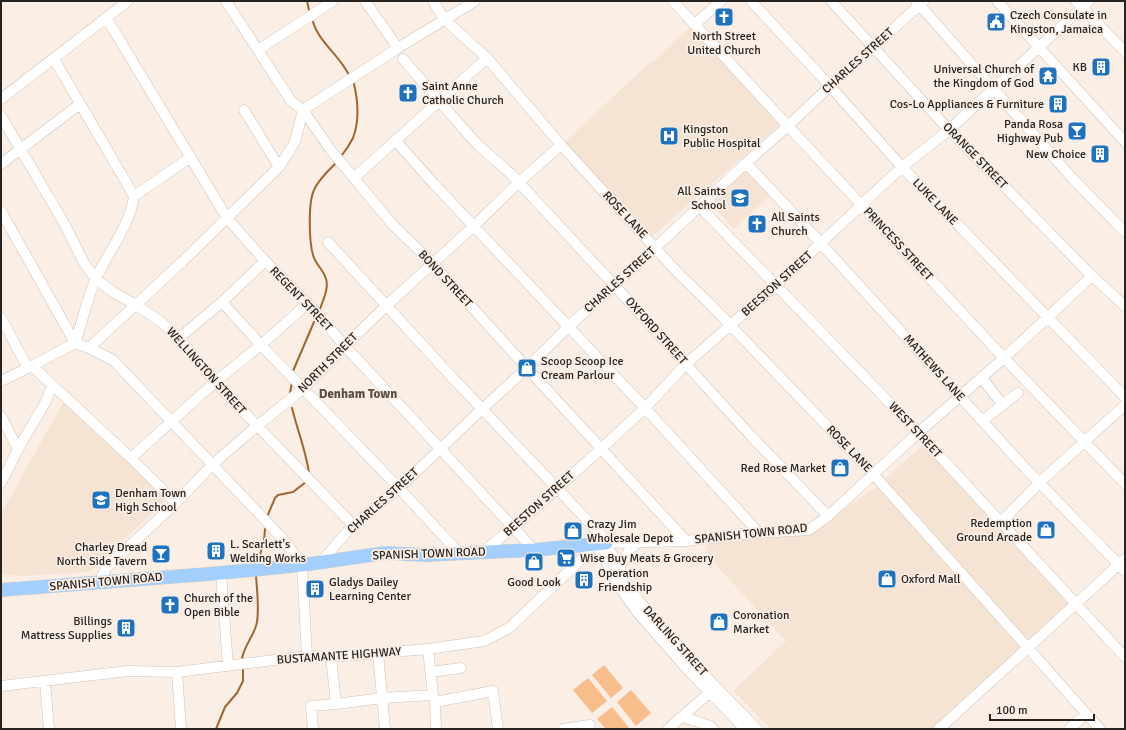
<svg xmlns="http://www.w3.org/2000/svg" width="1126" height="730" viewBox="0 0 1126 730" font-family="Signika,sans-serif">
  <style>
    .built { fill: #f5e3d4 }
    .green { fill: #f7bd8b }
    .lines { fill: none; stroke-linecap: round; stroke-linejoin: round }
    .stream { stroke: #9d6731; stroke-width: 2 }
    .minor-casing { stroke: #cdc2b9; stroke-width: 11 }
    .major-casing { stroke: #cfcfce; stroke-width: 14 }
    .minor { stroke: #fff; stroke-width: 10 }
    .major { stroke: #a4cefb; stroke-width: 13 }
    .labels { text-anchor: middle; dominant-baseline: central; stroke-width: 3.5; stroke-linejoin: round; paint-order: stroke }
    .poi-label { font-size: 12px; fill: #272320; stroke: #faeee5; text-anchor: start }
    .street-label { font-size: 12px; fill: #272320; stroke: #faeee5 }
    .neighbourhood-label { font-size: 13px; font-weight: bold; fill: #594f47; stroke: #faeee5 }
  </style>
  <rect width="100%" height="100%" fill="#faeee5"/>
  <path class="built" d="M 691,26 L 779,125 L 649,239 L 560,147 L 648,64 L 653,62 Z
    M 747,167 L 772,194 L 734,229 L 709,202 Z
    M 65,399 L 86,423 L 167,499 L 90,572 L 21,576 L 1,574 L 1,514 Z
    M 923,445 L 1068,604 L 933,729 L 771,729 L 733,691 L 786,641 L 706,554 L 708,541 L 811,531 L 876,487 Z"/>
  <path class="green" d="M 604,665 L 623,688 L 611,698 L 592,675 Z
    M 588,678 L 607,701 L 592,713 L 573,690 Z
    M 631,690 L 651,713 L 636,726 L 617,702 Z
    M 612,707 L 630,729 L 606,729 L 597,719 Z"/>
  <g class="lines">
    <path class="stream" d="M 307,1 L 309,10
      M 313,22 C 319,43 341,56 350,77
      M 342,155 C 346,150 350,144 353,138 C 359,122 358,101 354,84
      M 320,309 C 323,300 329,288 326,279 C 324,270 315,264 313,255 C 309,241 308,203 314,190 C 318,180 327,172 335,164
      M 293,371 L 314,322
      M 290,393 L 292,383
      M 292,408 C 297,429 306,451 309,473
      M 267,517 L 275,498 L 278,495 L 293,492 L 306,482
      M 258,562 L 264,541 L 265,529
      M 242,658 C 245,645 252,638 256,626 C 260,614 257,590 256,576
      M 216,729 L 225,707 L 237,693 L 243,681 L 243,669"/>
    <g class="minor-casing">
      <path id="minor" d="M 226,1 L 291,101 L 303,110 L 330,149 L 392,224 L 432,263 L 527,368 L 686,541
        M 365,1 L 398,48
        M 433,1 L 445,20 L 487,58 L 561,145 L 678,273 L 708,302 L 874,475 L 1100,729
        M 673,1 L 788,126 L 1004,358 L 1125,484
        M 751,1 L 830,86 L 902,167 L 1125,397
        M 831,1 L 949,130 L 1092,276 L 1125,306
        M 916,1 L 1073,179 L 1125,232
        M 997,1 L 1125,142
        M 1076,1 L 1125,52
        M 107,19 L 227,218 L 265,261 L 313,309 L 345,346 L 534,550
        M 695,24 L 721,1
        M 258,50 L 333,1
        M 54,59 L 134,196 C 131,223 108,253 96,278 C 88,296 82,323 75,343 L 32,366 L 131,458 L 176,503
        M 403,59 L 439,101 L 477,144 L 512,175 L 614,285 L 752,437 L 828,516
        M 1,99 L 128,1
        M 244,110 L 279,167
        M 1,116 L 64,223 L 84,263 L 96,279 L 113,292 L 136,305 L 160,321 L 179,338 L 215,382 L 353,525
        M 396,141 L 434,184 L 645,408 L 759,533
        M 746,163 L 816,238 L 1026,469 L 1125,571
        M 1,164 L 80,104
        M 354,178 L 487,58
        M 134,196 L 191,157
        M 699,206 L 914,428 L 1125,657
        M 1,211 L 75,343 L 89,348 L 182,262 L 279,167 L 295,142 L 303,110 L 398,48 L 475,1
        M 328,242 L 450,375 L 603,537 L 629,587 L 639,601 L 712,683 L 757,729
        M 222,302 L 261,345 L 399,488 L 459,553
        M 1,318 L 28,368
        M 179,338 L 222,302 L 265,261
        M 89,348 L 113,360 L 283,539 L 302,565 L 307,656
        M 981,377 L 1003,405
        M 1,381 L 32,366
        M 1,416 L 18,449
        M 982,421 L 1018,393
        M 131,458 L 215,382 L 261,345 L 307,304
        M 1,483 L 18,449 L 45,403 L 52,386
        M 1001,522 L 1040,482 L 1125,405
        M 606,543 L 686,541 L 742,534 L 809,530 L 828,516 L 918,433 L 1004,358 L 1092,276
        M 596,544 L 623,592 L 637,612 L 687,669 L 745,729
        M 484,551 L 514,527 L 602,448 L 645,408 L 686,364 L 776,285 L 902,167 L 949,130 L 1089,1
        M 320,563 L 353,525 L 399,488 L 482,409 L 527,368 L 568,327 L 655,248 L 746,163 L 788,126 L 830,86 L 924,1
        M 619,568 L 630,549 L 639,542
        M 221,573 L 228,666
        M 99,582 L 107,567 L 176,503 L 213,464 L 257,426 L 303,389 L 345,346 L 386,306 L 474,226 L 518,183 L 561,145
        M 428,649 L 433,695
        M 378,653 L 385,729
        M 331,657 L 336,704
        M 177,672 L 181,729
        M 431,672 L 461,668
        M 45,682 L 49,729
        M 1,686 L 128,671 L 177,672 L 307,656 L 331,657 L 428,649 L 484,641 L 509,628 L 586,555 L 589,550 L 590,544
        M 435,702 L 436,729
        M 683,717 L 710,726 L 713,729
        M 313,729 L 311,706 L 336,704 L 382,698 L 433,695 L 435,702 L 493,691 L 498,729
        M 563,729 L 590,725
        M 668,729 L 709,693
        M 939,729 L 1125,559
        M 1069,729 L 1086,714"/>
    </g>
    <g class="major-casing">
      <path id="major" d="M 1,590 L 221,573 L 302,565 L 385,553 L 426,555 L 534,550 L 606,543"/>
    </g>
    <use href="#minor" class="minor"/>
    <use href="#major" class="major"/>
  </g>
  <defs>
    <g id="church-square" transform="scale(1)"><rect x="-9" y="-9" width="18" height="18" rx="4" fill="#1e73c1" stroke="#faeee5"/><path d="M-1.2-6h2.4v3.5h3.3v2.4h-3.3V6h-2.4V-.1h-3.3v-2.4h3.3Z" fill="#fff"/></g>
    <g id="civic-square" transform="scale(1)"><rect x="-9" y="-9" width="18" height="18" rx="4" fill="#1e73c1" stroke="#faeee5"/><path d="M-.6-6.5H3V-4.5H.6V-3L4-1V1h2V6H-6V1h2V-1L-.6-3ZM-1.2 2.5V6h2.4V2.5Z" fill="#fff"/></g>
    <g id="building-square" transform="scale(1)"><rect x="-9" y="-9" width="18" height="18" rx="4" fill="#1e73c1" stroke="#faeee5"/><path d="M-4-6H4V6H1V3H-1V6H-4ZM-2.5-4.3h1.7v1.8h-1.7ZM.8-4.3h1.7v1.8H.8ZM-2.5-1h1.7V.8h-1.7ZM.8-1h1.7V.8H.8Z" fill="#fff"/></g>
    <g id="temple-square" transform="scale(1)"><rect x="-9" y="-9" width="18" height="18" rx="4" fill="#1e73c1" stroke="#faeee5"/><path d="M0-6L5-2H3V0L6.5 2.5H4V6H1.5V3h-3V6H-4V2.5H-6.5L-3 0V-2H-5Z" fill="#fff"/></g>
    <g id="bar-square" transform="scale(1)"><rect x="-9" y="-9" width="18" height="18" rx="4" fill="#1e73c1" stroke="#faeee5"/><path d="M-6-5H6L.8 .8V4.5H3.5V6h-7V4.5H-.8V.8Z" fill="#fff"/></g>
    <g id="hospital-square" transform="scale(1)"><rect x="-9" y="-9" width="18" height="18" rx="4" fill="#1e73c1" stroke="#faeee5"/><path d="M-5-5h3v3.5h4V-5h3V5h-3V1.5h-4V5h-3Z" fill="#fff"/></g>
    <g id="school-square" transform="scale(1)"><rect x="-9" y="-9" width="18" height="18" rx="4" fill="#1e73c1" stroke="#faeee5"/><path d="M0-5L7-2L0 1L-7-2ZM-4 1L0 2.5L4 1V4Q0 6-4 4Z" fill="#fff"/></g>
    <g id="shop-square" transform="scale(1)"><rect x="-9" y="-9" width="18" height="18" rx="4" fill="#1e73c1" stroke="#faeee5"/><path d="M-5-2.5h2.3a2.7 3.5 0 0 1 5.4 0H5L5.5 6h-11ZM-1.5-2.5h3a1.5 2.3 0 0 0-3 0Z" fill="#fff"/></g>
    <g id="supermarket-square" transform="scale(1)"><rect x="-9" y="-9" width="18" height="18" rx="4" fill="#1e73c1" stroke="#faeee5"/><path d="M-6-5.5h2.5l.6 2H6L4.5 2H-2.5L-4.4-4H-6ZM-1.5 3.2a1.3 1.3 0 1 0 .1 0ZM3 3.2a1.3 1.3 0 1 0 .1 0Z" fill="#fff"/></g>
  </defs>
  <g fill-rule="evenodd">
    <use href="#church-square" x="724" y="17"/>
    <use href="#civic-square" x="996" y="22"/>
    <use href="#building-square" x="1101" y="67"/>
    <use href="#temple-square" x="1048" y="76"/>
    <use href="#church-square" x="408" y="93"/>
    <use href="#building-square" x="1058" y="104"/>
    <use href="#bar-square" x="1077" y="131"/>
    <use href="#hospital-square" x="669" y="136"/>
    <use href="#building-square" x="1100" y="154"/>
    <use href="#school-square" x="740" y="198"/>
    <use href="#church-square" x="757" y="224"/>
    <use href="#shop-square" x="527" y="368"/>
    <use href="#shop-square" x="840" y="468"/>
    <use href="#school-square" x="101" y="500"/>
    <use href="#shop-square" x="1046" y="530"/>
    <use href="#shop-square" x="573" y="531"/>
    <use href="#building-square" x="216" y="551"/>
    <use href="#bar-square" x="161" y="554"/>
    <use href="#supermarket-square" x="566" y="558"/>
    <use href="#shop-square" x="534" y="562"/>
    <use href="#shop-square" x="887" y="579"/>
    <use href="#building-square" x="584" y="580"/>
    <use href="#building-square" x="315" y="589"/>
    <use href="#church-square" x="170" y="605"/>
    <use href="#shop-square" x="719" y="622"/>
    <use href="#building-square" x="126" y="628"/>
  </g>
  <g class="labels">
    <g class="poi-label">
      <text x="1010" y="15">Czech Consulate in<tspan x="1010" dy="14">Kingston, Jamaica</tspan></text>
      <text x="724" y="36" text-anchor="middle">North Street<tspan x="724" dy="14">United Church</tspan></text>
      <text x="1087" y="67" text-anchor="end">KB</text>
      <text x="1034" y="69" text-anchor="end">Universal Church of<tspan x="1034" dy="14">the Kingdom of God</tspan></text>
      <text x="422" y="86">Saint Anne<tspan x="422" dy="14">Catholic Church</tspan></text>
      <text x="1044" y="104" text-anchor="end">Cos-Lo Appliances &amp; Furniture</text>
      <text x="1063" y="124" text-anchor="end">Panda Rosa<tspan x="1063" dy="14">Highway Pub</tspan></text>
      <text x="683" y="129">Kingston<tspan x="683" dy="14">Public Hospital</tspan></text>
      <text x="1086" y="154" text-anchor="end">New Choice</text>
      <text x="726" y="191" text-anchor="end">All Saints<tspan x="726" dy="14">School</tspan></text>
      <text x="771" y="217">All Saints<tspan x="771" dy="14">Church</tspan></text>
      <text x="541" y="361">Scoop Scoop Ice<tspan x="541" dy="14">Cream Parlour</tspan></text>
      <text x="826" y="468" text-anchor="end">Red Rose Market</text>
      <text x="115" y="493">Denham Town<tspan x="115" dy="14">High School</tspan></text>
      <text x="1032" y="523" text-anchor="end">Redemption<tspan x="1032" dy="14">Ground Arcade</tspan></text>
      <text x="587" y="524">Crazy Jim<tspan x="587" dy="14">Wholesale Depot</tspan></text>
      <text x="230" y="544">L. Scarlett's<tspan x="230" dy="14">Welding Works</tspan></text>
      <text x="147" y="547" text-anchor="end">Charley Dread<tspan x="147" dy="14">North Side Tavern</tspan></text>
      <text x="580" y="558">Wise Buy Meats &amp; Grocery</text>
      <text x="598" y="573">Operation<tspan x="598" dy="14">Friendship</tspan></text>
      <text x="901" y="579">Oxford Mall</text>
      <text x="329" y="582">Gladys Dailey<tspan x="329" dy="14">Learning Center</tspan></text>
      <text x="534" y="582" text-anchor="middle">Good Look</text>
      <text x="184" y="598">Church of the<tspan x="184" dy="14">Open Bible</tspan></text>
      <text x="733" y="615">Coronation<tspan x="733" dy="14">Market</tspan></text>
      <text x="112" y="621" text-anchor="end">Billings<tspan x="112" dy="14">Mattress Supplies</tspan></text>
    </g>
    <g class="street-label">
      <text transform="translate(858 61) rotate(-42)">CHARLES STREET</text>
      <text transform="translate(975 156) rotate(46)">ORANGE STREET</text>
      <text transform="translate(935 202) rotate(46)">LUKE LANE</text>
      <text transform="translate(625 215) rotate(47)">ROSE LANE</text>
      <text transform="translate(898 244) rotate(47)">PRINCESS STREET</text>
      <text transform="translate(445 279) rotate(47)">BOND STREET</text>
      <text transform="translate(620 280) rotate(-42)">CHARLES STREET</text>
      <text transform="translate(777 284) rotate(-42)">BEESTON STREET</text>
      <text transform="translate(301 299) rotate(46)">REGENT STREET</text>
      <text transform="translate(656 331) rotate(48)">OXFORD STREET</text>
      <text transform="translate(328 363) rotate(-45)">NORTH STREET</text>
      <text transform="translate(934 368) rotate(48)">MATHEWS LANE</text>
      <text transform="translate(206 371) rotate(48)">WELLINGTON STREET</text>
      <text transform="translate(915 430) rotate(47)">WEST STREET</text>
      <text transform="translate(849 449) rotate(46)">ROSE LANE</text>
      <text transform="translate(383 501) rotate(-42)">CHARLES STREET</text>
      <text transform="translate(539 504) rotate(-42)">BEESTON STREET</text>
      <text transform="translate(751 534) rotate(-6)">SPANISH TOWN ROAD</text>
      <text transform="translate(429 554) rotate(-2)">SPANISH TOWN ROAD</text>
      <text transform="translate(106 582) rotate(-5)">SPANISH TOWN ROAD</text>
      <text transform="translate(675 641) rotate(48)">DARLING STREET</text>
      <text transform="translate(339 656) rotate(-4)">BUSTAMANTE HIGHWAY</text>
    </g>
    <g class="neighbourhood-label">
      <text x="358" y="394">Denham Town</text>
    </g>
  </g>
  <rect width="1126" height="730" fill="none" stroke="#272320" stroke-width="4"/>
  <path d="M990 714v6h104v-6" fill="none" stroke="#272320" stroke-width="2"/>
  <text x="996" y="714" font-size="12" fill="#272320" stroke="#faeee5" stroke-width="3" paint-order="stroke">100 m</text>
</svg>
